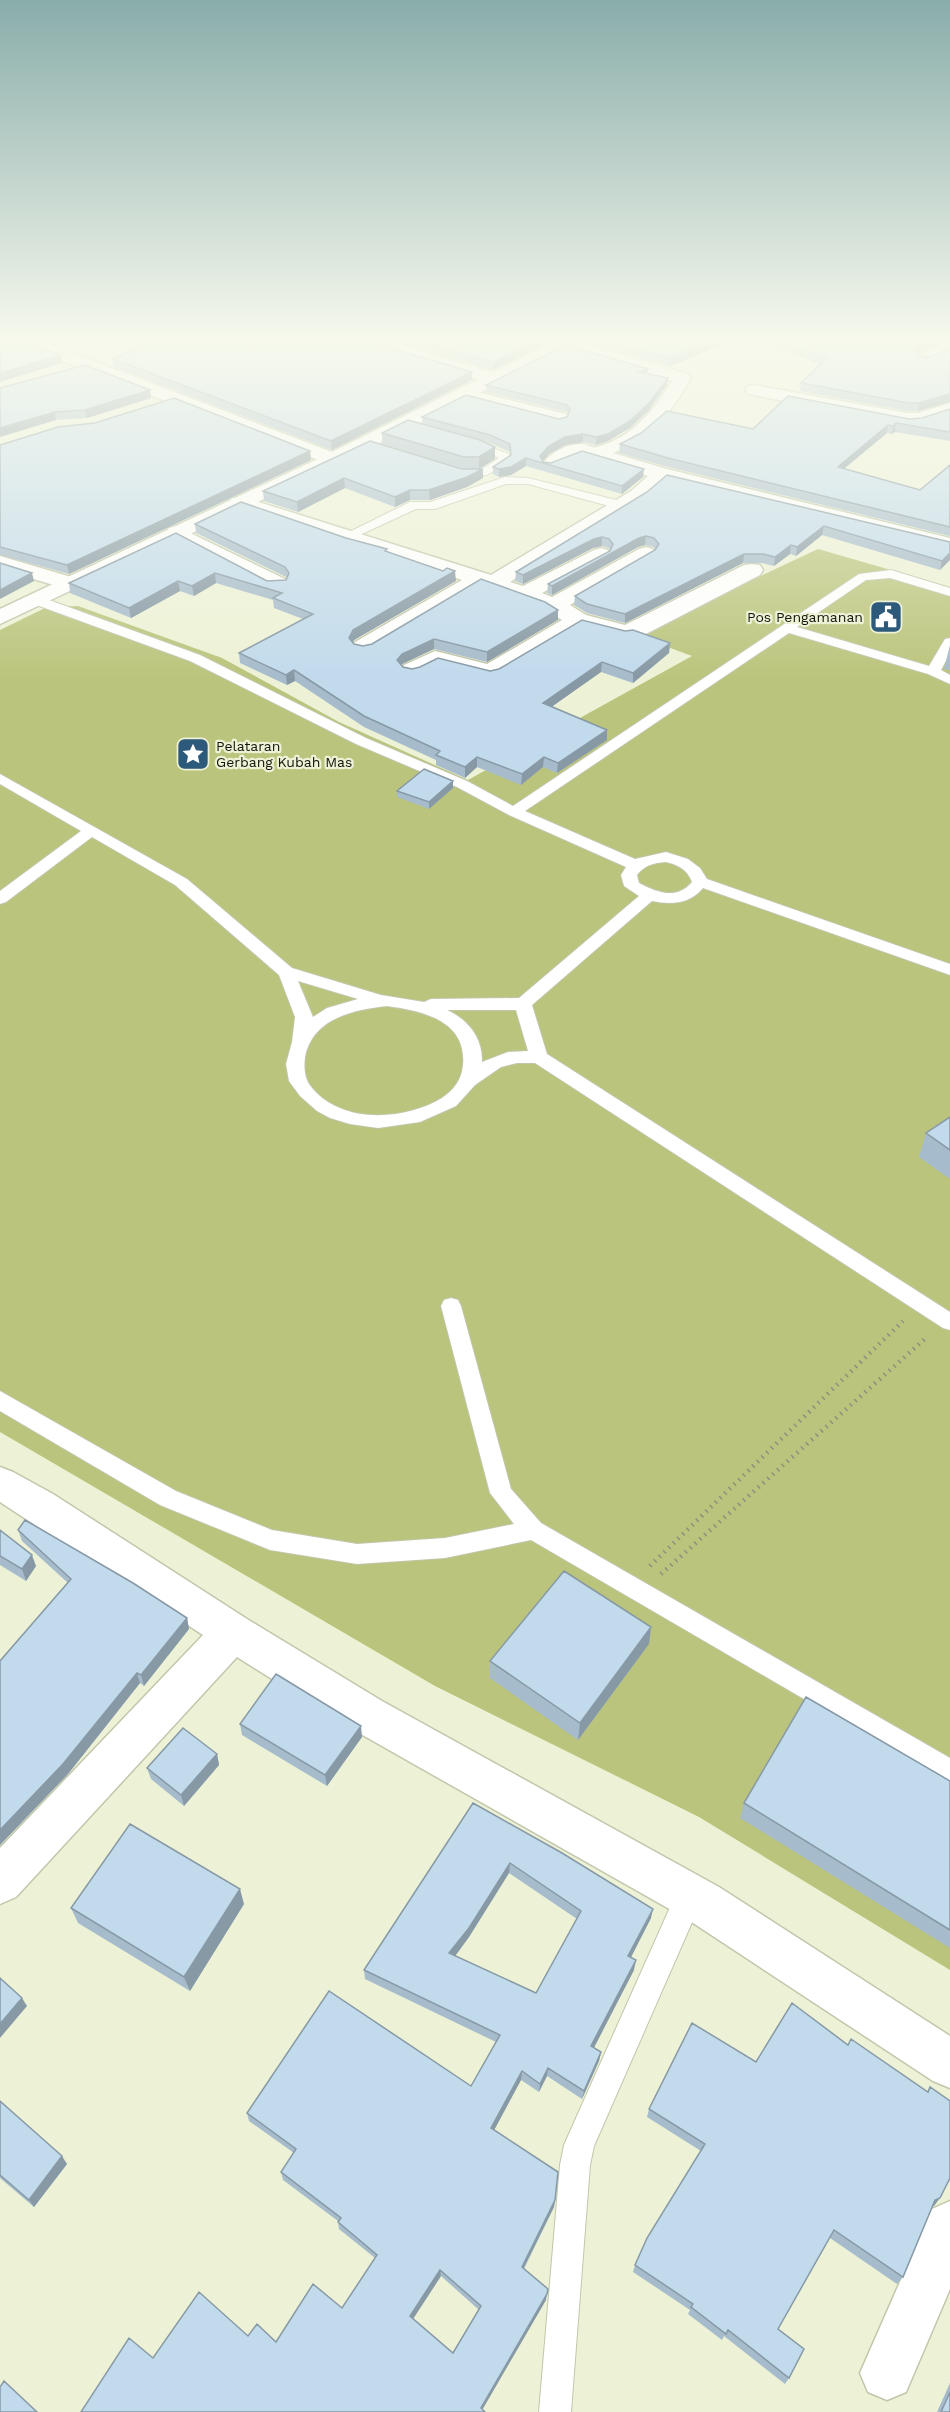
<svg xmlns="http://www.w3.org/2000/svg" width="950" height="2412" viewBox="0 0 950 2412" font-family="'Work Sans',sans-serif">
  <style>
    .green { fill: #bbc47c }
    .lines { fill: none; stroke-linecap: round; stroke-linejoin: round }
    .service-casing { stroke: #c2c6ab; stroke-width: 2 }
    .minor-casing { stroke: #c2c6ab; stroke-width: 3 }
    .secondary-casing { stroke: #c2c6ab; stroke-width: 3 }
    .path { stroke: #8e917d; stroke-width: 4.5; stroke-dasharray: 1.5 5; stroke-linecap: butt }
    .service { fill: #fff; fill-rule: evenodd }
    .minor { fill: #fff; fill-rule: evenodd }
    .secondary { fill: #fff; fill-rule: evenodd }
    .wall { fill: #a6bbcb; fill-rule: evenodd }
    .shaded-wall { fill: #8799a5 }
    .building { fill: #c1daec; stroke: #8799a5; stroke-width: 1.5; fill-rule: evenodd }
    .labels { text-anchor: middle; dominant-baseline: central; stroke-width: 4.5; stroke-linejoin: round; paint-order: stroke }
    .far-poi-label { font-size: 14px; fill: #15160d; stroke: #edf2d6; text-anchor: end }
  </style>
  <rect width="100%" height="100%" fill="#edf2d6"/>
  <path class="green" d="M 818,549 L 950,587 L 950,1970 L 699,1817 L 435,1686 L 0,1432 L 0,630 L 47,607 L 78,606 L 222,658 L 339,722 L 468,780 L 692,656 L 635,635 Z"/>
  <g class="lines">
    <g class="service-casing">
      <path id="service" d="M 470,440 L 509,454 L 510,461 L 487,475 L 479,475 L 479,471 L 499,458 L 466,445 L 464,443 Z
        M 505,477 L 528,478 L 624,502 L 626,505 L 620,509 L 528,484 L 506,484 L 435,509 L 416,509 L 351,539 L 343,539 L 341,536 L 410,502 L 430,502 Z
        M 891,570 L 950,588 L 950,596 L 890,578 L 866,580 L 797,627 L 929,666 L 945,639 L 950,638 L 950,653 L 941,670 L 950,675 L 950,684 L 928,674 L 789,633 L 525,811 L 635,859 L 666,852 L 688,859 L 700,868 L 707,879 L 950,964 L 950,975 L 703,888 C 690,904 671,905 652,901 L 532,1005 L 547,1054 L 950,1312 L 950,1330 L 943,1328 L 535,1063 L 517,1063 L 501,1067 L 475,1085 L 456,1106 L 420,1122 L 378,1128 L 350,1124 L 330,1118 L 317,1111 L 300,1096 L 289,1081 L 286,1064 L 292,1042 L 295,1017 L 279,975 L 175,885 L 92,837 L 6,902 L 0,904 L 0,891 L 81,831 L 0,784 L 0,774 L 187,879 L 292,968 L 381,995 L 424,1002 L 431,999 L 519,998 L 639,896 L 624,886 L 621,875 L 626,867 L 509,815 L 457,787 L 356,744 L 190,661 L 31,603 L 30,600 L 31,597 L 41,597 L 200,655 L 366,738 L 467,781 L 513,806 L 859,574 ZM 666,862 C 678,865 687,869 692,882 C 677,900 658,893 639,883 L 637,875 C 645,865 653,863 666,862 ZM 298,981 L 358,999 L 327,1008 L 313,1017 ZM 387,1006 C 422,1011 467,1020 463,1065 C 462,1079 454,1090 442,1098 C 404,1121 338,1125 309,1084 C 304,1076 304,1065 305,1057 C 313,1018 353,1010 387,1006 ZM 447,1010 L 516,1010 L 528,1051 L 508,1052 L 482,1062 C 483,1039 469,1020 447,1010 Z
        M 451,1298 L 458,1300 L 461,1306 L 511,1489 L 541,1523 L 950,1758 L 950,1784 L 531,1540 L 445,1558 L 357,1564 L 270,1550 L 160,1505 L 0,1411 L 0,1391 L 176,1491 L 272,1530 L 357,1544 L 445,1538 L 514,1524 L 490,1493 L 441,1306 L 444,1300 Z
        M 690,1881 L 700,1885 L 704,1895 L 594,2146 L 590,2165 L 571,2412 L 539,2412 L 560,2165 L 564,2145 L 680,1885 Z"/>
    </g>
    <g class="minor-casing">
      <path id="minor" d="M 23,343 L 46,343 L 340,455 L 343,459 L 340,463 L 326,463 L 26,347 Z
        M 367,343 L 393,343 L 502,375 L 505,379 L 502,383 L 490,383 L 370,347 Z
        M 555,343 L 581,343 L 688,374 L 691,378 C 670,414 653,437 613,453 L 667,469 L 950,538 L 950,550 L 875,530 L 666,481 L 645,499 L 510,582 L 523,586 L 594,550 L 601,548 L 608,550 L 611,554 L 608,558 L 542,593 L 552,597 L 639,549 L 646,547 L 653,549 L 656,553 L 653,557 L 570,605 L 586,615 L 625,625 L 744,565 L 752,564 L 760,565 L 763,570 L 760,575 L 644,635 L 625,639 L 581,628 L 498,677 L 490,679 L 438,666 L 420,675 L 412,677 L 404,675 L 400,670 L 404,665 L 435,651 L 487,664 L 562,620 L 546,610 L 482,586 L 371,652 L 363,654 L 355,652 L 352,647 L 355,642 L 462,580 L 232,506 L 229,502 L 232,498 L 246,498 L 491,575 L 631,491 L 648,476 L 582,456 C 567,457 561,472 545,468 L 542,464 C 551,452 568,443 583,444 C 588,445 592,448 596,447 C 631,439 655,409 672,381 L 558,347 Z
        M 940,343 L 950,343 L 950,351 L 929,363 L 917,363 L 914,359 Z
        M 754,385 L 907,413 L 918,413 L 950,403 L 950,414 L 920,424 L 907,425 L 748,394 L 745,390 L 748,386 Z
        M 465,389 L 566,414 L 568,418 L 566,422 L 559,424 L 459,398 L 456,394 L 459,390 Z
        M 176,526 L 285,579 L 288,584 L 285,589 L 277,590 L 269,589 L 169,536 L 166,532 L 169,528 Z
        M 0,556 L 78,579 L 81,584 L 78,589 L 70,590 L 0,569 Z
        M 0,1467 L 13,1472 L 53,1494 L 247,1619 L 382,1701 L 719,1887 L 950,2036 L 950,2088 L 933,2081 L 687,1919 L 352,1729 L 237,1657 L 16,1897 L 0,1904 L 0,1848 L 203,1635 L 0,1502 Z
        M 950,2201 L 950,2289 L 906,2392 L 887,2400 L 868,2392 L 860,2373 L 932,2209 Z"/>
    </g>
    <g class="secondary-casing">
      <path id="secondary" d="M 552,343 L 573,343 L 570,347 L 340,463 L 0,624 L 0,609 L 326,455 Z"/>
    </g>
    <path class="path" d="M 650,1566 L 903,1321
      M 661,1574 L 926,1338"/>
    <use href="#service" class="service"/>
    <use href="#minor" class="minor"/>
    <use href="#secondary" class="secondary"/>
  </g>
  <path class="wall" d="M 399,343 L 548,343 L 493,370 Z
    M 587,343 L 726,343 L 670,366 Z
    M 766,343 L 937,343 L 916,355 L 917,356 L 932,357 L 918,411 L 907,411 L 800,391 L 801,383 L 820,365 Z
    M 113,359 L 472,372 L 472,380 L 332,450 L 114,367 Z
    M 647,374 L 667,385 L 648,411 L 630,428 L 608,441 L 596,445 L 583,442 L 565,445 L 549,454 L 543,461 L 543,462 L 643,477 L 622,494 L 526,466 L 511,475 L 499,477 L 493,474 L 493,467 L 510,456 L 510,452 L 490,443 L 482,441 L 495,459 L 479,469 L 483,478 L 467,487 L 430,500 L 410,500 L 395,507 L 345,488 L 298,512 L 264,501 L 263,491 L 370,441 L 462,469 L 479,469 L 464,469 L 382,444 L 382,433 L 423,424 L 422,417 L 559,419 L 567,417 L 568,414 L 567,412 L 486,392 L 486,385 Z
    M 0,388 L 151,398 L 87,418 L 56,420 Z
    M 950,409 L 950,441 L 895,432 L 891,434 L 887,433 L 844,469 L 920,490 L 950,465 L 950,536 L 668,467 L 619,453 L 620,444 L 753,429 L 922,418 Z
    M 0,445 L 311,460 L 69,574 L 0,555 Z
    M 647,492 L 950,542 L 940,570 L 822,535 L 796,556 L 790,554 L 774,566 L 762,563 L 743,563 L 625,623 L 587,613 L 574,605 L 575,596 L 655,550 L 655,549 L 654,547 L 645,545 L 638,547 L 552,595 L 547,593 L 548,584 L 610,551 L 610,550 L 609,548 L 602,546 L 593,548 L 523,584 L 515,581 L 516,572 Z
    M 195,524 L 346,538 L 387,549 L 387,552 L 456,581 L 354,640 L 353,643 L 354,644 L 363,646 L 558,620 L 487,662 L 434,649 L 402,664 L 401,665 L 403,667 L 412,669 L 490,671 L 670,643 L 669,653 L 633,683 L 601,672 L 552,706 L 607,740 L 557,773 L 543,767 L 521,785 L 477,767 L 465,778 L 436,765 L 436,760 L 364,727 L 295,681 L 287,685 L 240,663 L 239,653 L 303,619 L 274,608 L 273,600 L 216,583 L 194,596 L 180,591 L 131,618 L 70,593 L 69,583 L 176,533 L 267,581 L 286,580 L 287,578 L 286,577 L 196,533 Z
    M 950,645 L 950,670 L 944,669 Z
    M 453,788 L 429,809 L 397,797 L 397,791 Z
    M 950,1117 L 950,1179 L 919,1157 L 926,1133 Z
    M 0,1530 L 36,1566 L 26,1581 L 0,1565 Z
    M 18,1530 L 187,1618 L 189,1629 L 144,1686 L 140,1683 L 68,1774 L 0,1845 L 0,1661 L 68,1583 L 22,1541 Z
    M 651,1627 L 649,1644 L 578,1740 L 490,1678 L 490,1661 Z
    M 240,1724 L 362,1737 L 327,1786 L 242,1735 Z
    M 217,1754 L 219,1765 L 184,1806 L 151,1779 L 147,1768 Z
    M 950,1781 L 950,1948 L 740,1818 L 744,1803 Z
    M 473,1803 L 651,1918 L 631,1957 L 634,1970 L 594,2048 L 601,2052 L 599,2061 L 582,2099 L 547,2076 L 539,2092 L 521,2080 L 494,2130 L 555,2200 L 554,2207 L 524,2269 L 546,2300 L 482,2409 L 153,2358 L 248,2336 L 276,2342 L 342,2308 L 375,2258 L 339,2229 L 338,2221 L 283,2180 L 281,2172 L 294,2153 L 249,2121 L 247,2113 L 471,2086 L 496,2042 L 365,1979 L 364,1970 ZM 509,1873 L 577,1919 L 536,1993 L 455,1956 L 469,1937 ZM 441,2276 L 479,2310 L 453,2353 L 413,2319 Z
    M 244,1904 L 190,1991 L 78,1923 L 71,1908 Z
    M 848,2045 L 927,2092 L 930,2087 L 934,2206 L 933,2206 L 903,2277 L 897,2284 L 830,2238 L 778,2329 L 789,2378 L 785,2384 L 724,2336 L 722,2340 L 688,2314 L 690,2310 L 633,2272 L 635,2265 L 701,2151 L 647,2117 L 649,2109 L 756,2062 Z
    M 0,2101 L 67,2164 L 34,2207 L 0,2178 Z
    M 950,2383 L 950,2412 L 937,2412 Z"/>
  <path class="shaded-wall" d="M 533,343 L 548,343 L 493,370 L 493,362 Z
    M 708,343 L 726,343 L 670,366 L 670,358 Z
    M 925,343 L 937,343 L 913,357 L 914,349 Z
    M 61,355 L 62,363 L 0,382 L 0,373 Z
    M 648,369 L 647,376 L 639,372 Z
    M 472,372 L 472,380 L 332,450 L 331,441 Z
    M 668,378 L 667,385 L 648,411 L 630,428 L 608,441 L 596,445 L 596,437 Z
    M 150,390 L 151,398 L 87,418 L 85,410 Z
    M 950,394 L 950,402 L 918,411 L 919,403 Z
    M 55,412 L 56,420 L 0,437 L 0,428 Z
    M 896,423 L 895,432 L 891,434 L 893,426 Z
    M 888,425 L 887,433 L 836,475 L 838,467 Z
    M 583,434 L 583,442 L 565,445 L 549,454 L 541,463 L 540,456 L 549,446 L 565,437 Z
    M 495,447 L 495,459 L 479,469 L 479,457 Z
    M 310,451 L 311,460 L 69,574 L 67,565 Z
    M 526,458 L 526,466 L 511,475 L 499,477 L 499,469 Z
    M 483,469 L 483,478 L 467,487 L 430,500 L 429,490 Z
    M 644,469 L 643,477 L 622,494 L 622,486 Z
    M 344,478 L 345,488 L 298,512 L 297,502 Z
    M 410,490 L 410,500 L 395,507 L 395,497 Z
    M 824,526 L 822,535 L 796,556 L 797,547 Z
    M 646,536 L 645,545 L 638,547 L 552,595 L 552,586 L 639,538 Z
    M 602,537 L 602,546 L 593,548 L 523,584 L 523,575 L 594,539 Z
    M 791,545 L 790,554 L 774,566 L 775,557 Z
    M 950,553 L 950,560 L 940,570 L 942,561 Z
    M 744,554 L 743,563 L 625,623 L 625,614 Z
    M 455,571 L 456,581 L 354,640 L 350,648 L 349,638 L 353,630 Z
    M 32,573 L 34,581 L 0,599 L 0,590 Z
    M 215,573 L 216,583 L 194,596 L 192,586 Z
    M 178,581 L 180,591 L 131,618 L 129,608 Z
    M 558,610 L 558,620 L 487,662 L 487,652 Z
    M 434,639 L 434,649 L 402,664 L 398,670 L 397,660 L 402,654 Z
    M 670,643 L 669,653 L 633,683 L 633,673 Z
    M 602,662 L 601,672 L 543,713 L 543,703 Z
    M 294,670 L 295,681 L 287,685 L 286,675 Z
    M 607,730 L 607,740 L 557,773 L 558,763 Z
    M 477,757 L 477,767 L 465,778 L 465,767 Z
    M 544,757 L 543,767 L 521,785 L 522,774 Z
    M 453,781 L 453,788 L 429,809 L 429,802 Z
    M 32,1555 L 36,1566 L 26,1581 L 22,1569 Z
    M 187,1618 L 189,1629 L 144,1686 L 141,1675 Z
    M 651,1627 L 649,1644 L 578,1740 L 580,1723 Z
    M 137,1673 L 140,1683 L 68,1774 L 0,1845 L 0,1830 Z
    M 361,1726 L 362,1737 L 327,1786 L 325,1775 Z
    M 217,1754 L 219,1765 L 184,1806 L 181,1795 Z
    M 510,1863 L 509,1873 L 469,1937 L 450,1963 L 449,1953 Z
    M 240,1889 L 244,1904 L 190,1991 L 184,1977 Z
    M 653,1909 L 651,1918 L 627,1965 L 628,1956 Z
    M 636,1960 L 634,1970 L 590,2055 L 591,2046 Z
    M 22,1998 L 27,2006 L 0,2038 L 0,2024 Z
    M 601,2052 L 599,2061 L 582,2099 L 584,2091 Z
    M 548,2068 L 547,2076 L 539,2092 L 540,2084 Z
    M 522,2071 L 521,2080 L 491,2136 L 491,2128 Z
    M 62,2156 L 67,2164 L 34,2207 L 29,2200 Z
    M 940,2198 L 934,2206 L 929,2207 L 935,2200 Z
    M 555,2200 L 554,2207 L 521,2273 L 522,2267 Z
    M 440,2270 L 441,2276 L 411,2322 L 410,2316 Z
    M 547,2294 L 546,2300 L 481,2412 L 481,2408 Z"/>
  <path class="building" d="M 0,343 L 27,343 L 61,355 L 0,373 Z
    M 150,343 L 373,343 L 472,372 L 331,441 L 113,359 Z
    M 426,343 L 533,343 L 493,362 Z
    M 615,343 L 708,343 L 670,358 Z
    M 785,343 L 925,343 L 914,349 L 917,356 L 932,357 L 950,347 L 950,394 L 919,403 L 909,403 L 801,383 L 826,359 Z
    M 566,345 L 648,369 L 639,372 L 668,378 L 649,403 L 630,421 L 608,434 L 596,437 L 583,434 L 565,437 L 549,446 L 540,456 L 543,462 L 551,463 L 582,451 L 644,469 L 622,486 L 526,458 L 511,467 L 499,469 L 493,467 L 511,455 L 510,444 L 490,435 L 422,417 L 466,395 L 559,419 L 567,417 L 570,410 L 567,405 L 486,385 Z
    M 85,365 L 150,390 L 85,410 L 55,412 L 0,428 L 0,388 Z
    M 788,396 L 909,419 L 922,418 L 950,409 L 950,432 L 896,423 L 893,426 L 888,425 L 838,467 L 920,490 L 950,465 L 950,527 L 668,458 L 620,444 L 641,433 L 667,411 L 753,429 Z
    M 174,398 L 310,451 L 67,565 L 0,547 L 0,445 L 58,427 L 95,423 Z
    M 408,420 L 480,440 L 495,447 L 479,457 L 464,457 L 382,433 Z
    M 370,441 L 462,469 L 483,469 L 467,477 L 429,490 L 410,490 L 395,497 L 344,478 L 297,502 L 263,491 Z
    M 667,475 L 950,542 L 950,553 L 942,561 L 824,526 L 797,547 L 791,545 L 775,557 L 763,554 L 744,554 L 625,614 L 587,604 L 575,596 L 655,550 L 659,544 L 654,538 L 646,536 L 639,538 L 552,586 L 548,584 L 610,551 L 613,544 L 609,539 L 602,537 L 594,539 L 523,575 L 516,572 L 647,492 Z
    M 241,502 L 346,538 L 387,549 L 385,551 L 443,571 L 447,568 L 455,571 L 353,630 L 349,638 L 354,644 L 363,646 L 372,644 L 481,579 L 545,602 L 558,610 L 487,652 L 434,639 L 402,654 L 397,660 L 403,667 L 412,669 L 420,667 L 438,658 L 490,671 L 499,669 L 582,620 L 625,631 L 633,630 L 670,643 L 633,673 L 602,662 L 543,703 L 607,730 L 558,763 L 544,757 L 522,774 L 477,757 L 465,767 L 436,755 L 440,751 L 364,716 L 294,670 L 286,675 L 239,653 L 313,614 L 273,598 L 282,593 L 215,573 L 192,586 L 178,581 L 129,608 L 69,583 L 176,533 L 267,581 L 286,580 L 289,573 L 285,567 L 195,524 Z
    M 0,563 L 32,573 L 0,590 Z
    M 424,769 L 453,781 L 429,802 L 397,791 Z
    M 950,1117 L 950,1150 L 926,1133 Z
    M 25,1520 L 133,1583 L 187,1618 L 141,1675 L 137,1673 L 63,1764 L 0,1830 L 0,1661 L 71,1579 L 18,1530 Z
    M 0,1530 L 32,1555 L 22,1569 L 0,1556 Z
    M 564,1571 L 651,1627 L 580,1723 L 490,1661 Z
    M 276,1674 L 361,1726 L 325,1775 L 240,1724 Z
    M 806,1697 L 950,1781 L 950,1930 L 744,1803 Z
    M 183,1728 L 217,1754 L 181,1795 L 147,1768 Z
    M 473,1803 L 562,1853 L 653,1909 L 628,1956 L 636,1960 L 591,2046 L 601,2052 L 584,2091 L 548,2068 L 540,2084 L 522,2071 L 491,2128 L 558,2172 L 555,2200 L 522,2267 L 548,2289 L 547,2294 L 481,2408 L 485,2412 L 81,2412 L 129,2338 L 153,2358 L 199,2292 L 248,2336 L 257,2324 L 276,2342 L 313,2284 L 342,2308 L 377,2255 L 338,2222 L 341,2218 L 281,2172 L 296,2149 L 247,2113 L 329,1991 L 471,2086 L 500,2035 L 364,1970 ZM 510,1863 L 581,1911 L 536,1993 L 449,1953 L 469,1928 ZM 440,2270 L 481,2306 L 453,2353 L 410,2316 Z
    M 130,1824 L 240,1889 L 184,1977 L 71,1908 Z
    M 0,1978 L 22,1998 L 0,2024 Z
    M 792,2003 L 848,2045 L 851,2039 L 928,2092 L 930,2087 L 950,2101 L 950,2178 L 940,2198 L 935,2200 L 903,2277 L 834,2230 L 778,2329 L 804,2349 L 789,2378 L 728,2330 L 726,2334 L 691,2307 L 693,2304 L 635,2265 L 647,2238 L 705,2144 L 649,2109 L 692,2023 L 756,2062 Z
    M 0,2101 L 62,2156 L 29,2200 L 0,2175 Z
    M 4,2381 L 37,2412 L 0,2412 L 0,2387 Z
    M 950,2392 L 950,2412 L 941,2412 Z"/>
  <linearGradient id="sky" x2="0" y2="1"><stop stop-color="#89adaa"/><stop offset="0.5" stop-color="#f7f9ed"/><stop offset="1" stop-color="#f7f9ed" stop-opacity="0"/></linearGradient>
  <rect width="950" height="680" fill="url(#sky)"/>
  <defs>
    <g id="civic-square" transform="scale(1.725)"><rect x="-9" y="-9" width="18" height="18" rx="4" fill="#2d5a7a" stroke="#edf2d6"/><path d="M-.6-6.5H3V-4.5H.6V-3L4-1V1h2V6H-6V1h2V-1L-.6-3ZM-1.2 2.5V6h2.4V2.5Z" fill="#fff"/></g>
    <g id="sight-square" transform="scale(1.725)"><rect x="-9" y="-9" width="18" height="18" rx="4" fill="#2d5a7a" stroke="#edf2d6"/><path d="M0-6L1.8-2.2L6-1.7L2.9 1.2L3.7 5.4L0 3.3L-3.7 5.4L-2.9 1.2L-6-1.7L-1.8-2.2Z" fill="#fff"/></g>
  </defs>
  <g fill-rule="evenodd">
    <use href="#civic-square" x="886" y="617"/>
    <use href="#sight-square" x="193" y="754"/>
  </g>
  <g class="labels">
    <g class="far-poi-label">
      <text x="863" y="617">Pos Pengamanan</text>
      <text x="216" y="746" text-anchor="start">Pelataran<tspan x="216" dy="16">Gerbang Kubah Mas</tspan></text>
    </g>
  </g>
</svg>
